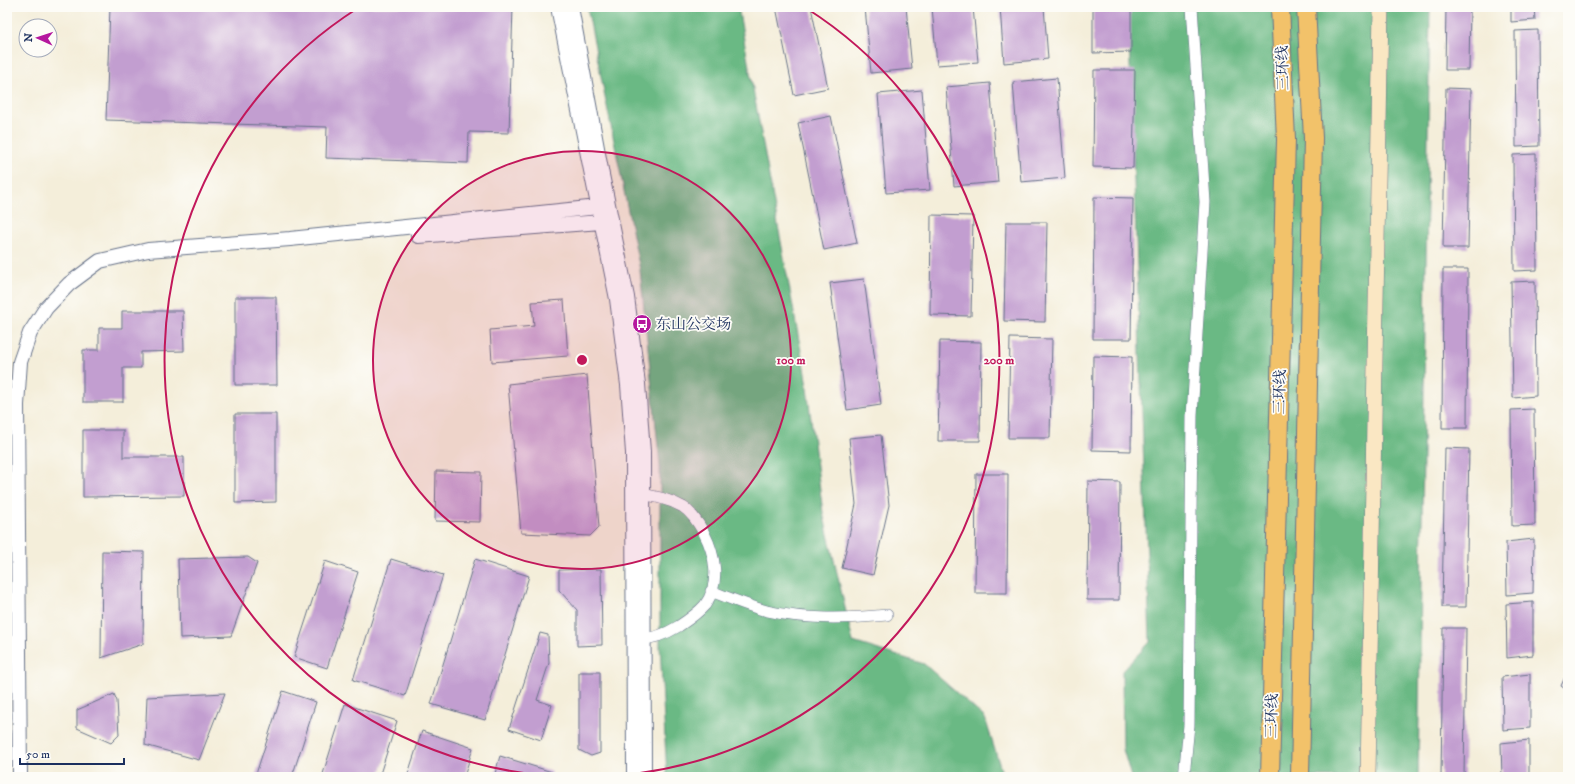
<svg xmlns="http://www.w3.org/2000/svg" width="1575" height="784" viewBox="0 0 1575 784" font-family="'IM FELL DW Pica','Noto Serif SC',serif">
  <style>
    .forest { fill: #6bb984; stroke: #437471 }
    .building { fill: #c29ed0 }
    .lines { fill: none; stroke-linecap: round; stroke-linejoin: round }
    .minor-casing { stroke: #677289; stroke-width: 12 }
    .tertiary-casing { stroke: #677289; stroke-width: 16 }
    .secondary-casing { stroke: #677289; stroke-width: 16 }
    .trunk-casing { stroke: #677289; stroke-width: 20 }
    .minor { stroke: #fff; stroke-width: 11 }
    .tertiary { stroke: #fff; stroke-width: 14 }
    .secondary { stroke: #fae7c3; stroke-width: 15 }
    .trunk { stroke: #f2c26a; stroke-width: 18 }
    .ring { fill: none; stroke: #c2185b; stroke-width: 2 }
    .labels { text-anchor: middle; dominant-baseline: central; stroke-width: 3.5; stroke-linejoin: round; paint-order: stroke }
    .street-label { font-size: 15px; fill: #1b2f5e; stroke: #fdfcf7 }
    .poi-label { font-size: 15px; fill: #1b2f5e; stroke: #fdfcf7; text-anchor: start }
    .centre { fill: #c2185b; stroke: #fdfcf7; stroke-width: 2 }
    .ring-label { font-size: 12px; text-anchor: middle; font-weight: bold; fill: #c2185b; stroke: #fdfcf7; stroke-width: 3.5; stroke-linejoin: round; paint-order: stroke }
  </style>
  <rect width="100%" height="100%" fill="#fdfcf7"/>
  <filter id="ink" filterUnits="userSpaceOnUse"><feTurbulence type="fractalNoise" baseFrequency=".025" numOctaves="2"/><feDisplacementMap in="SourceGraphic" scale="8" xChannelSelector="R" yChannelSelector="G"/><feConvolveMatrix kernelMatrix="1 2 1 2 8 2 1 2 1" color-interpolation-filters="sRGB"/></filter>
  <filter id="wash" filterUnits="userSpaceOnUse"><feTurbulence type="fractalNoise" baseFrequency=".012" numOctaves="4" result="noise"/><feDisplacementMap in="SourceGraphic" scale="16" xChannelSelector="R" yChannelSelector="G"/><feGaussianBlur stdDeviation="0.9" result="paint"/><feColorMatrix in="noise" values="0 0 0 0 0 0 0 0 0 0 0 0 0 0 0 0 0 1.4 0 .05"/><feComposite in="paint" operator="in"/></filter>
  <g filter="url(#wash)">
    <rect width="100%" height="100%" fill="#f4eeda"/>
    <path class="forest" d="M 587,7 L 738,7 L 805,373 L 823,513 L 853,642 L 924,664 L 985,718 L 1002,773 L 999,777 L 667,777 L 660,645 L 660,466 L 640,270 Z
      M 1128,7 L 1430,7 L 1418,777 L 1131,777 L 1123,749 L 1122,671 L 1150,642 Z"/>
    <g id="blocks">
      <path class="building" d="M 110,7 L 513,7 L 509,133 L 469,132 L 468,163 L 326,158 L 327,127 L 106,120 Z
        M 776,7 L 811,7 L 828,88 L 794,95 Z
        M 865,7 L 906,7 L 912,69 L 871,73 Z
        M 932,7 L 973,7 L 978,62 L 937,65 Z
        M 1000,7 L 1044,7 L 1048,59 L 1004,63 Z
        M 1093,7 L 1131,7 L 1131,52 L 1093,53 Z
        M 1446,7 L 1470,7 L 1469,70 L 1445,70 Z
        M 1511,7 L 1534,7 L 1535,20 L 1511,22 Z
        M 1538,30 L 1539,146 L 1516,147 L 1515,31 Z
        M 1094,70 L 1135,70 L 1133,168 L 1093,167 Z
        M 1057,78 L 1065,178 L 1021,182 L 1013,82 Z
        M 990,83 L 998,182 L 954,186 L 946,87 Z
        M 1446,88 L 1471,89 L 1468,248 L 1443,248 Z
        M 922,90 L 930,190 L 886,193 L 878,94 Z
        M 831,116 L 857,243 L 824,250 L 798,123 Z
        M 1536,154 L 1537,270 L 1514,271 L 1513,155 Z
        M 1094,197 L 1133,198 L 1131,339 L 1093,339 Z
        M 931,215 L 973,216 L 971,316 L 930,315 Z
        M 1006,222 L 1047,222 L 1045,322 L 1004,321 Z
        M 1443,269 L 1468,269 L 1467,428 L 1442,428 Z
        M 864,279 L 881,405 L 847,410 L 830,283 Z
        M 1535,281 L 1536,396 L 1513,398 L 1511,282 Z
        M 235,297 L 276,297 L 277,385 L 235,385 Z
        M 564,300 L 568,356 L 492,362 L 490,330 L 534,326 L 532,302 Z
        M 122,311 L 183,311 L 184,351 L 141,352 L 141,368 L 123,368 L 123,402 L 83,402 L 83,350 L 99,350 L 99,328 L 122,328 Z
        M 1010,338 L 1052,339 L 1050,438 L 1008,438 Z
        M 940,341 L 981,342 L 980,441 L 938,441 Z
        M 1093,356 L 1132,357 L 1131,451 L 1092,450 Z
        M 587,375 L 599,527 L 590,536 L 521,533 L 508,384 Z
        M 1534,409 L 1535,525 L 1512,526 L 1511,410 Z
        M 235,414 L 276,414 L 276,502 L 235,503 Z
        M 83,430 L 123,430 L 123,457 L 184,457 L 184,496 L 83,497 Z
        M 881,435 L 889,505 L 873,575 L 842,568 L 856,504 L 849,438 Z
        M 1445,448 L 1469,449 L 1466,607 L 1442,607 Z
        M 436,471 L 481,472 L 480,522 L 435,521 Z
        M 976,474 L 1008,474 L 1007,593 L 975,593 Z
        M 1088,481 L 1120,482 L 1119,600 L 1087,600 Z
        M 1534,539 L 1533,593 L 1507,595 L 1506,542 Z
        M 102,551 L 144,552 L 143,644 L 101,658 Z
        M 248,557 L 257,563 L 231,636 L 180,638 L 178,559 Z
        M 391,559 L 443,575 L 405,696 L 353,680 Z
        M 475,559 L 529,576 L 485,720 L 431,704 Z
        M 325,561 L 358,572 L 327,668 L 294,657 Z
        M 601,569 L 602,645 L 577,646 L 577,610 L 559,590 L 559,570 Z
        M 1533,602 L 1533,655 L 1507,658 L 1506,604 Z
        M 1443,628 L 1466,628 L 1464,777 L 1441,777 Z
        M 540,633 L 548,635 L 549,663 L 537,700 L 552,705 L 541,740 L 509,729 Z
        M 1568,670 L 1568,691 L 1561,686 Z
        M 579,672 L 600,672 L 600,753 L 591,756 L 579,750 Z
        M 1530,674 L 1530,728 L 1503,730 L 1502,677 Z
        M 283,691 L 316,702 L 292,777 L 255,777 Z
        M 225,693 L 199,760 L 145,745 L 147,697 Z
        M 114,694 L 117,701 L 119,735 L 111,743 L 77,728 L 77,710 Z
        M 345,704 L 397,721 L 379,777 L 322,777 Z
        M 422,731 L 473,748 L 464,777 L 407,777 Z
        M 1529,740 L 1529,777 L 1502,777 L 1501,743 Z
        M 500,756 L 552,772 L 551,777 L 494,777 Z"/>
    </g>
  </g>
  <g filter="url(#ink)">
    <use href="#blocks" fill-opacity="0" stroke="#677289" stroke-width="1"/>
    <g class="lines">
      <g class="minor-casing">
        <path id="minor" d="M 711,591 C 729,598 748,606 767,611 C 807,620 846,619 887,615
          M 636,639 C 650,640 666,634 679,626 C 688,620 698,613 705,605 C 721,583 715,554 704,533 C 699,524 691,512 683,507 C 669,499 651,495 636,494
          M 1184,777 L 1189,725 L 1192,416 L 1205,202 L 1192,7"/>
      </g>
      <g class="tertiary-casing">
        <path id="tertiary" d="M 558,7 L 617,299 L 628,385 L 633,453 L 634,777
          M 571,7 L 602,175 L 627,297 L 638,384 L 643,452 L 644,777
          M 418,236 L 601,222 L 611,220
          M 20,777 L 17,405 L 20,362 L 30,333 L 46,308 L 69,284 L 100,261 L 148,250 L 290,239 L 608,206"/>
      </g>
      <g class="secondary-casing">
        <path id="secondary" d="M 1368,777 L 1381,7"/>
      </g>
      <g class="trunk-casing">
        <path id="trunk" d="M 1270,777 L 1286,139 L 1280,7
          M 1300,777 L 1313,138 L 1306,7"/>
      </g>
      <use href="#minor" class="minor"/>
      <use href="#tertiary" class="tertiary"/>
      <use href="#secondary" class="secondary"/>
      <use href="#trunk" class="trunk"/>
    </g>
  </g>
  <circle cx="582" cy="360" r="209" fill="#c2185b" fill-opacity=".12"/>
  <g class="ring">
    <circle cx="582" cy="360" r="209"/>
    <path d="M578 777A417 417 0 0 1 358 8M806 8A417 417 0 0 1 586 777"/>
  </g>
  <defs>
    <g id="bus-disc" transform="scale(1)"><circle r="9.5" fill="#b5179e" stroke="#fdfcf7"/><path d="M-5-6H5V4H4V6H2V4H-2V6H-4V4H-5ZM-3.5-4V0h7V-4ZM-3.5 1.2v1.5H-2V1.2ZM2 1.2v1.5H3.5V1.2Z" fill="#fff"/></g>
  </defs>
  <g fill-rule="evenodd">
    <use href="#bus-disc" x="642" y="324"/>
  </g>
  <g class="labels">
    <g class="street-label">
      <text transform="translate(1283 68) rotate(-92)">三环线</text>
      <text transform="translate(1280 392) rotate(-89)">三环线</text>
      <text transform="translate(1272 716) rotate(-89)">三环线</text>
    </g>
    <g class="poi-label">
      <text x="656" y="324">东山公交场</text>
    </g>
  </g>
  <circle cx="582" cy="360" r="6" class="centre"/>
  <g class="ring-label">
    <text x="791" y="364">100 m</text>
    <text x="999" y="364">200 m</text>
  </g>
  <rect width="1575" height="784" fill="none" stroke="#fdfcf7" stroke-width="24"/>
  <g transform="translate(38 38) rotate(273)"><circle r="19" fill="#fdfcf7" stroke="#a3aaba"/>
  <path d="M0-3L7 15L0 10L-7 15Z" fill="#b5179e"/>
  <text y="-6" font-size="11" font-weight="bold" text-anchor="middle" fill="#1b2f5e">N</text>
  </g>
  <path d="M20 758v6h104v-6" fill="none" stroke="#1b2f5e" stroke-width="2"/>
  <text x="26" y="758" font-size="12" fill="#1b2f5e" stroke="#fdfcf7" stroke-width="3" paint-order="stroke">50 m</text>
</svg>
